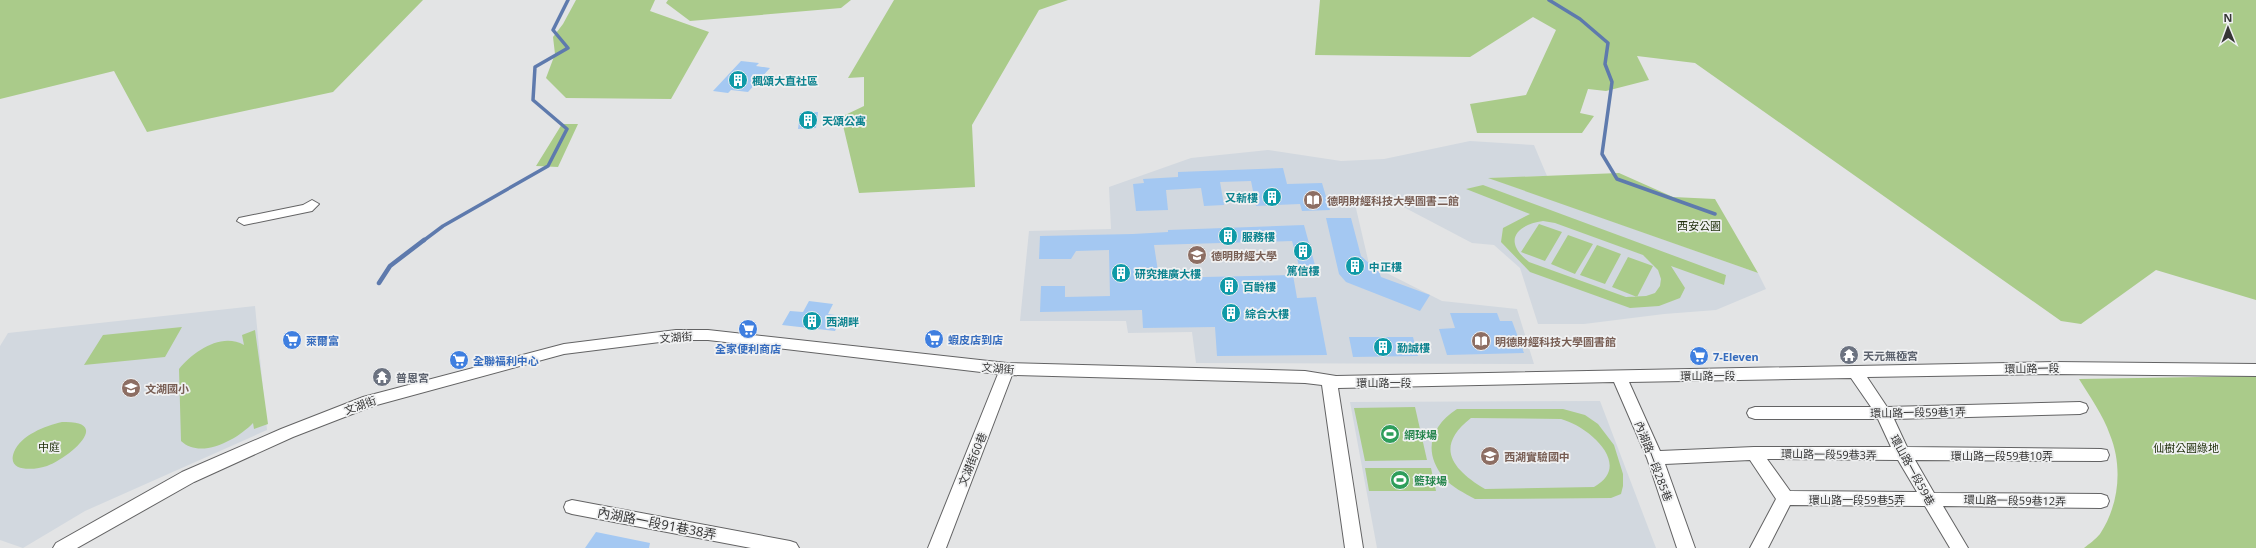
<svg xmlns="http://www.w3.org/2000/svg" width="2256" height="548" viewBox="0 0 2256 548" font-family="'Noto Sans','Noto Sans TC',sans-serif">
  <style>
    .built { fill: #d2d8df }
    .green { fill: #aacb8a; fill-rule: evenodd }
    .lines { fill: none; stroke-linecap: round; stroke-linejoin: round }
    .stream-far1 { stroke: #5e7aad; stroke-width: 3.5 }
    .stream { stroke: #5e7aad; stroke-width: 4.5 }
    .building { fill: #a4c8f2 }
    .minor-casing { stroke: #636364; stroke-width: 2 }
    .minor { fill: #fff; fill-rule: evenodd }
    .labels { text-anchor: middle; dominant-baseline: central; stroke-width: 3.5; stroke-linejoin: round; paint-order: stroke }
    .culture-label { font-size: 11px; font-weight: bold; fill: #0d838f; stroke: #f0f1f2; text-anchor: start }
    .education-label { font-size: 11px; font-weight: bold; fill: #785e54; stroke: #f0f1f2; text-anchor: start }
    .park-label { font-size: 11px; fill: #20300d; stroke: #f0f1f2 }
    .street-label { font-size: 11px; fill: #363636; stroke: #f0f1f2 }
    .shop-label { font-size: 11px; font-weight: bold; fill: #366cbe; stroke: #f0f1f2; text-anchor: start }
    .worship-label { font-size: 11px; font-weight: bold; fill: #5b616d; stroke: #f0f1f2; text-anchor: start }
    .leisure-label { font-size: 11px; font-weight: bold; fill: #27864d; stroke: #f0f1f2; text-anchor: start }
    .near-street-label { font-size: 13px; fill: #363636; stroke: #f0f1f2 }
  </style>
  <rect width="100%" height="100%" fill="#e3e4e5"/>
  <path class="built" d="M 1470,141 L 1534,145 L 1547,176 L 1490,178 L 1758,273 L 1766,289 L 1716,310 L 1664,314 L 1584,324 L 1538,324 L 1520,268 L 1494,245 L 1472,243 L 1394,202 L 1355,204 L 1369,264 L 1442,301 L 1517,309 L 1534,364 L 1196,363 L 1192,332 L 1128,333 L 1126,321 L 1020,321 L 1029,231 L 1111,229 L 1109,187 L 1191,158 L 1268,150 L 1341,161 L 1384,159 Z
    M 255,306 L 267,430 L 85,511 L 23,548 L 0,540 L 0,346 L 8,333 Z
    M 1600,401 L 1656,548 L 1377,548 L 1350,402 Z"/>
  <path class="green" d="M 0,0 L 423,0 L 333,92 L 147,132 L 114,71 L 0,99 Z
    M 576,0 L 655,0 L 650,11 L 709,32 L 671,99 L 566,98 L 546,78 L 555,54 L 553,37 L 563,24 Z
    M 668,0 L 851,0 L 841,8 L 690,21 L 666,3 Z
    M 894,0 L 1068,0 L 1039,10 L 972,125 L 975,187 L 859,193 L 841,117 L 864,106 L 864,77 L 848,78 Z
    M 1320,0 L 2256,0 L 2256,300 L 2156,270 L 2081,324 L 2061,321 L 1695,63 L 1637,56 L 1649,80 L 1606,91 L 1588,89 L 1580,113 L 1594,116 L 1582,133 L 1477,133 L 1470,104 L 1526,95 L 1556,30 L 1533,17 L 1470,57 L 1315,55 Z
    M 562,124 L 578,124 L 558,167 L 536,166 Z
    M 1619,173 L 1673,197 L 1715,199 L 1758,273 L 1488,178 Z
    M 1483,185 L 1726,275 L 1724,285 L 1671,266 L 1685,288 L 1680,298 L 1659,306 L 1630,308 L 1530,272 L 1501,242 L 1503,228 L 1530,214 L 1466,189 ZM 1543,221 L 1555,223 L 1643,255 L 1658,270 L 1661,279 L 1660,286 L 1655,293 L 1646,296 L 1626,297 L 1529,262 C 1503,242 1515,225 1543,221 Z
    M 1539,224 L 1562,232 L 1545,261 L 1521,252 Z
    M 1568,235 L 1593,244 L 1575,274 L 1551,264 Z
    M 1597,245 L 1621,254 L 1605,284 L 1580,275 Z
    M 1628,257 L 1653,266 L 1637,297 L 1612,287 Z
    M 182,327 L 165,357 L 84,365 L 103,335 Z
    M 255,330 L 268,424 L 254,429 L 253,423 C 238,439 201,460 181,441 L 179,369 C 193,352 221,332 244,345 L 242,335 Z
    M 2256,376 L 2256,548 L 2084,548 C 2089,544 2096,539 2100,534 C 2119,505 2123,467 2110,435 C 2103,415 2090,397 2079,379 Z
    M 1415,407 L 1427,460 L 1365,461 L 1354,408 Z
    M 1457,409 L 1563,409 L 1585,415 L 1598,424 L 1614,445 L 1623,474 L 1623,486 L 1621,494 L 1611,498 L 1475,499 C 1464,493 1452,487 1444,478 C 1422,451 1431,426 1457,409 ZM 1471,418 L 1561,419 C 1588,426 1634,465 1594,487 L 1485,489 C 1452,469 1434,447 1471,418 Z
    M 62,422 C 114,420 69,458 47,466 C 35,470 6,473 14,452 C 21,435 45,426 62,422 Z
    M 1365,468 L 1431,468 L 1436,491 L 1369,491 Z"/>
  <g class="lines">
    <path class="stream-far1" d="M 1549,0 L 1580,19 L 1608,43 L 1605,64 L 1612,82 L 1602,154 L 1617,179 L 1715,214
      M 423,241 L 443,226 L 548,166 L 567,129 L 533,100 L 535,67 L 568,48 L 553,30 L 568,0"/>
    <path class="stream" d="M 379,283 L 390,266 L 424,240"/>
  </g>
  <path class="building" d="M 741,61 L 759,63 L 756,66 L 770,68 L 748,92 L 731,90 L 728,93 L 713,91 Z
    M 818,112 L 816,128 L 798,129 L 800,113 Z
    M 1283,168 L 1287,184 L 1322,183 L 1330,210 L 1302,211 L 1300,204 L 1256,206 L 1251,181 L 1220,182 L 1224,205 L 1204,206 L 1201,188 L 1166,190 L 1168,210 L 1136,211 L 1133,184 L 1144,183 L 1143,179 L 1178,177 L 1178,172 Z
    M 1326,218 L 1351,218 L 1361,256 L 1379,272 L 1381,277 L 1430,295 L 1420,311 L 1346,282 L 1339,274 Z
    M 1304,225 L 1318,276 L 1302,276 L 1292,241 L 1154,245 L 1159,278 L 1293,275 L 1297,298 L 1316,297 L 1327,355 L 1217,356 L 1215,327 L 1143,328 L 1142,310 L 1040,312 L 1041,286 L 1065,286 L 1065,297 L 1110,296 L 1109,250 L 1076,251 L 1071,259 L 1039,259 L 1040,236 L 1133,234 L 1168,232 L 1168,230 Z
    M 809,301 L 833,304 L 828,314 L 842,316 L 835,331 L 782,325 L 790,311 L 803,312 Z
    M 1450,313 L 1497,313 L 1500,321 L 1512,321 L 1524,353 L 1447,355 L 1439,329 L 1455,328 Z
    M 1349,337 L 1413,337 L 1418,356 L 1353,357 Z
    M 596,532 L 650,543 L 649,548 L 585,548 Z"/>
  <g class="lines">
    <g class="minor-casing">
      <path id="minor" d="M 312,200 L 319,204 L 312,211 L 244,225 L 237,221 L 239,218 L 303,205 Z
        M 676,330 L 708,330 L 1007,363 L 1305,371 L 1336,376 L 2054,362 L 2256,364 L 2256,376 L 2054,374 L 1867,377 L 1887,407 L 2080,402 L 2086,404 L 2088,408 L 2086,412 L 2080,414 L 1894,419 L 1907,447 L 2101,449 L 2107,450 L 2109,455 L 2107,460 L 2101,461 L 1915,460 L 1934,493 L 2101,494 L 2107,496 L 2109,501 L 2107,506 L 2101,508 L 1943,506 L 1968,548 L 1950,548 L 1925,506 L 1790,505 L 1768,548 L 1750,548 L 1776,499 L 1750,460 L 1665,464 L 1695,548 L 1677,548 L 1647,458 L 1614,382 L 1338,388 L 1363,548 L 1345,548 L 1322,385 L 1305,383 L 1012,375 L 946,548 L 928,548 L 998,374 L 708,340 L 676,340 L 564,354 L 373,406 L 293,437 L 194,482 L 77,548 L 53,548 L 56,543 L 182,472 L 281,429 L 363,397 L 564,344 ZM 1851,378 L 1871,407 L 1755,407 L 1749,409 L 1747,413 L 1749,417 L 1755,419 L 1878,419 L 1891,447 L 1754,447 L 1660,451 L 1629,382 ZM 1767,459 L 1898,460 L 1917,492 L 1790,491 Z
        M 572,500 L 790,541 L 796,543 L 799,548 L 751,548 L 572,514 L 566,512 L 564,507 L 566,502 Z"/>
    </g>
    <use href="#minor" class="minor"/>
  </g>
  <defs>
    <g id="building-disc" transform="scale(1)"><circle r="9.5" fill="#0f9aa8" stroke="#f0f1f2"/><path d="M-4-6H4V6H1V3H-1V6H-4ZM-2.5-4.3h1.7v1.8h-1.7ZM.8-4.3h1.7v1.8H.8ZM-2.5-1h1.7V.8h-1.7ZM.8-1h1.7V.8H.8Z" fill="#fff"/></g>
    <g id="library-disc" transform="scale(1)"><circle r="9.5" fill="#8d6e63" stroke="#f0f1f2"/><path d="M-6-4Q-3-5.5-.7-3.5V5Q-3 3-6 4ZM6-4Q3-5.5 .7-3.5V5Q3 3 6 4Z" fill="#fff"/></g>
    <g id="university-disc" transform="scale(1)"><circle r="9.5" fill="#8d6e63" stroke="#f0f1f2"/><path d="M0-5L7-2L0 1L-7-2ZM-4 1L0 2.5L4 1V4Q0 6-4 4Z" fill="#fff"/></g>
    <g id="supermarket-disc" transform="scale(1)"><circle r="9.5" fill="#3f7fe0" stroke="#f0f1f2"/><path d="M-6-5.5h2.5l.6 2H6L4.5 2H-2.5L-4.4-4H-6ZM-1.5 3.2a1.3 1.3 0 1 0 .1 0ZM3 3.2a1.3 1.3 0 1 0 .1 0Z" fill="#fff"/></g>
    <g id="temple-disc" transform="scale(1)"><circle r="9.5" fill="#6b7280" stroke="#f0f1f2"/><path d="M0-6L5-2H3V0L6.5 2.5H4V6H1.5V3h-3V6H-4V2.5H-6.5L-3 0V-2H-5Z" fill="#fff"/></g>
    <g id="school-disc" transform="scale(1)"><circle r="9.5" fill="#8d6e63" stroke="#f0f1f2"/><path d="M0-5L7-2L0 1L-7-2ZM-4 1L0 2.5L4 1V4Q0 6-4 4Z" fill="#fff"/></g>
    <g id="stadium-disc" transform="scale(1)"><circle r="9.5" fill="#2e9e5b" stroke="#f0f1f2"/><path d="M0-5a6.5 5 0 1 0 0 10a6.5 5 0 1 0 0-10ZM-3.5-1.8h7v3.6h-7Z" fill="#fff"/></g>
  </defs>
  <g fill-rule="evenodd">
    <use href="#building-disc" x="738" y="80"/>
    <use href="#building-disc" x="808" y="120"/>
    <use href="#building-disc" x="1272" y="197"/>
    <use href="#library-disc" x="1313" y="200"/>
    <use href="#building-disc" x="1228" y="236"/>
    <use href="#building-disc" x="1303" y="251"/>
    <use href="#university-disc" x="1197" y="255"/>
    <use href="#building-disc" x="1355" y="266"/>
    <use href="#building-disc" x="1121" y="273"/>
    <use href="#building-disc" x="1229" y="286"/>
    <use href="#building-disc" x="1231" y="313"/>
    <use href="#building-disc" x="812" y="321"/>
    <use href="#supermarket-disc" x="748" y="329"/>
    <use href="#supermarket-disc" x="934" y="339"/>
    <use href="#supermarket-disc" x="292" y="340"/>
    <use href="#library-disc" x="1481" y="341"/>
    <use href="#building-disc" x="1383" y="347"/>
    <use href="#temple-disc" x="1849" y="355"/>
    <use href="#supermarket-disc" x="1699" y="356"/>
    <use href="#supermarket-disc" x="459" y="360"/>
    <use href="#temple-disc" x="382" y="377"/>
    <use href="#school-disc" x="131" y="388"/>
    <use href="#stadium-disc" x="1390" y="434"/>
    <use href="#school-disc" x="1490" y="456"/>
    <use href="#stadium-disc" x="1400" y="480"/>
  </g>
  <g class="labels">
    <g class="culture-label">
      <text x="752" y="80">楓頌大直社區</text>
      <text x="822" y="120">天頌公寓</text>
      <text x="1258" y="197" text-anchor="end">又新樓</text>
      <text x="1242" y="236">服務樓</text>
      <text x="1369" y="266">中正樓</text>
      <text x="1303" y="270" text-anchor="middle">篤信樓</text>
      <text x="1135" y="273">研究推廣大樓</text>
      <text x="1243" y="286">百齡樓</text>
      <text x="1245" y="313">綜合大樓</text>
      <text x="826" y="321">西湖畔</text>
      <text x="1397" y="347">勤誠樓</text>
    </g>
    <g class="education-label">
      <text x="1327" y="200">德明財經科技大學圖書二館</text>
      <text x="1211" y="255">德明財經大學</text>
      <text x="1495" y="341">明德財經科技大學圖書館</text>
      <text x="145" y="388">文湖國小</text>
      <text x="1504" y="456">西湖實驗國中</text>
    </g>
    <g class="park-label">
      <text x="1699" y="225">西安公園</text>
      <text x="49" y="446">中庭</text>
      <text x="2186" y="447">仙樹公園綠地</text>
    </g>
    <g class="street-label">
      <text transform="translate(676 337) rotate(-4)">文湖街</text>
      <text transform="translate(998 368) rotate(5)">文湖街</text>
      <text transform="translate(2032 368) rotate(-1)">環山路一段</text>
      <text x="1708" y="375">環山路一段</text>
      <text x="1384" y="382">環山路一段</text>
      <text transform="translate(360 405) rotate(-20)">文湖街</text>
      <text transform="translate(1918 412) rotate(-1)">環山路一段59巷1弄</text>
      <text transform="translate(1829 454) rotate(1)">環山路一段59巷3弄</text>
      <text x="2002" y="455">環山路一段59巷10弄</text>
      <text transform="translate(972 459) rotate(-68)">文湖街60巷</text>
      <text transform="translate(1654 461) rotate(69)">內湖路一段285巷</text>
      <text transform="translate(1913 470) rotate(61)">環山路一段59巷</text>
      <text x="1857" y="499">環山路一段59巷5弄</text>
      <text transform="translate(2015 500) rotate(1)">環山路一段59巷12弄</text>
    </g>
    <g class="shop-label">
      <text x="948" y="339">蝦皮店到店</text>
      <text x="306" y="340">萊爾富</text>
      <text x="748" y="348" text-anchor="middle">全家便利商店</text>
      <text x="1713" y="356">7-Eleven</text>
      <text x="473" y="360">全聯福利中心</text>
    </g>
    <g class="worship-label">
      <text x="1863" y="355">天元無極宮</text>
      <text x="396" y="377">普恩宮</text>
    </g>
    <g class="leisure-label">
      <text x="1404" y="434">網球場</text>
      <text x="1414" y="480">籃球場</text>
    </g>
    <g class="near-street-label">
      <text transform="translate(657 523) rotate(11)">內湖路一段91巷38弄</text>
    </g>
  </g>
  <g transform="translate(2228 28) rotate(359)" stroke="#f0f1f2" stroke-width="3" paint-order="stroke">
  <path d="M0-3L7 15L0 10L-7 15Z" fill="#363636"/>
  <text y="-6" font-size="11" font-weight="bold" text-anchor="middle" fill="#363636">N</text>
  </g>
</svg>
